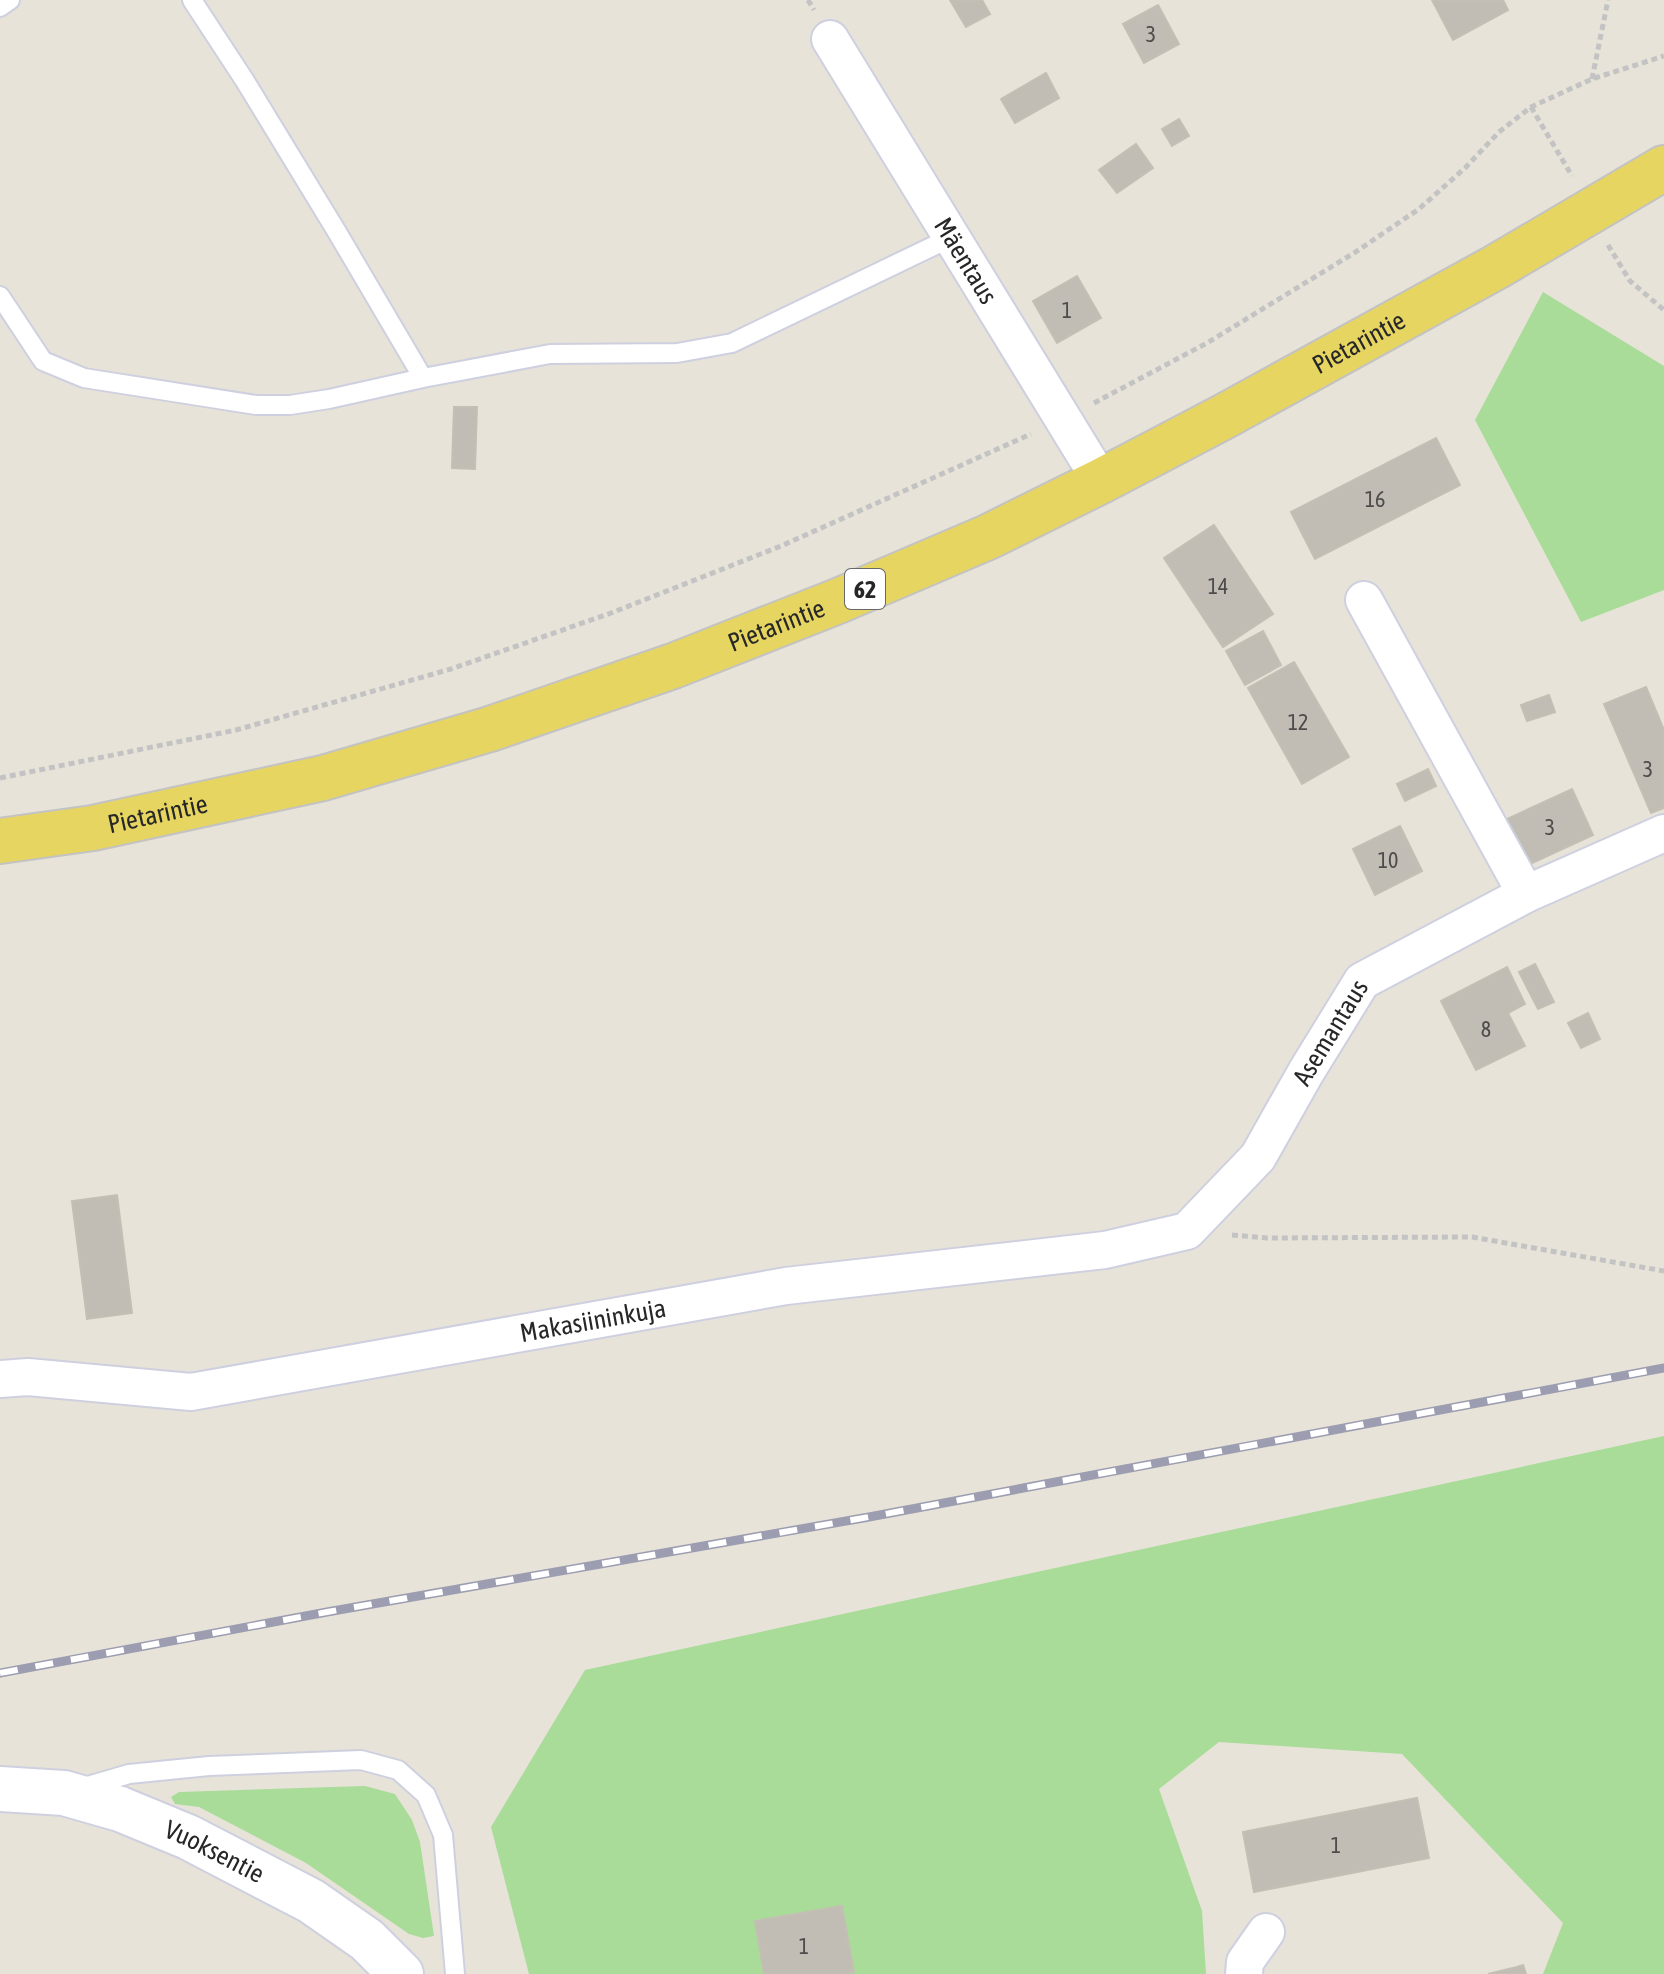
<svg xmlns="http://www.w3.org/2000/svg" width="1664" height="1974" viewBox="0 0 1664 1974" font-family="'Asap Condensed',sans-serif">
  <style>
    .green { fill: #a8dc98 }
    .building { fill: #c1bdb5; stroke: #c3bfb3; stroke-width: 2 }
    .lines { fill: none; stroke-linecap: round; stroke-linejoin: round }
    .service-casing { stroke: #ced0df; stroke-width: 22 }
    .minor-casing { stroke: #ced0df; stroke-width: 40 }
    .tertiary-casing { stroke: #ced0df; stroke-width: 48 }
    .primary-casing { stroke: #c3c3c3; stroke-width: 48 }
    .path { stroke: #c3c3c3; stroke-width: 5; stroke-dasharray: 6 4; stroke-linecap: butt }
    .service { stroke: #fff; stroke-width: 18 }
    .minor { stroke: #fff; stroke-width: 36 }
    .tertiary { stroke: #fff; stroke-width: 44 }
    .primary { stroke: #e6d561; stroke-width: 44 }
    .rail-casing { stroke: #9c9db0; stroke-width: 9 }
    .rail { stroke: #fff; stroke-width: 6; stroke-dasharray: 18; stroke-linecap: butt }
    .labels { text-anchor: middle; dominant-baseline: central; stroke-width: 7; stroke-linejoin: round; paint-order: stroke }
    .number-label { font-size: 22px; fill: #4e4c4a }
    .shield { fill: #fff; stroke: #686868; stroke-width: 2 }
    .shield-label { font-size: 24px; font-weight: bold; fill: #272727 }
    .street-label { font-size: 26px; fill: #272727; stroke: #fff }
  </style>
  <rect width="100%" height="100%" fill="#e8e3d9"/>
  <path class="green" d="M 1543,292 L 1664,366 L 1664,590 L 1581,622 L 1475,420 Z
    M 1664,1436 L 1664,1974 L 1543,1974 L 1563,1923 L 1402,1754 L 1219,1742 L 1159,1789 L 1202,1911 L 1206,1974 L 529,1974 L 491,1827 L 585,1670 Z
    M 365,1786 L 395,1794 L 412,1820 L 420,1842 L 434,1936 L 423,1938 L 409,1934 L 306,1863 L 199,1807 L 175,1804 L 171,1797 L 179,1792 Z"/>
  <path class="building" d="M 950,0 L 982,0 L 990,14 L 966,27 Z
    M 1432,0 L 1503,0 L 1508,10 L 1453,40 Z
    M 1158,5 L 1179,44 L 1144,63 L 1123,24 Z
    M 1046,73 L 1059,98 L 1015,123 L 1001,99 Z
    M 1179,119 L 1189,136 L 1172,146 L 1162,129 Z
    M 1136,144 L 1153,168 L 1117,193 L 1099,170 Z
    M 1077,276 L 1101,318 L 1057,343 L 1033,301 Z
    M 454,407 L 477,407 L 475,469 L 452,468 Z
    M 1436,438 L 1460,485 L 1315,559 L 1291,512 Z
    M 1214,525 L 1273,614 L 1223,647 L 1164,558 Z
    M 1263,631 L 1281,665 L 1245,685 L 1226,651 Z
    M 1294,662 L 1349,757 L 1302,784 L 1248,688 Z
    M 1646,687 L 1664,730 L 1664,808 L 1651,813 L 1604,704 Z
    M 1549,695 L 1555,712 L 1527,721 L 1521,705 Z
    M 1428,769 L 1436,786 L 1405,801 L 1397,784 Z
    M 1572,789 L 1593,835 L 1528,865 L 1507,819 Z
    M 1400,826 L 1422,871 L 1375,895 L 1353,849 Z
    M 1535,964 L 1554,1002 L 1538,1009 L 1519,972 Z
    M 1507,967 L 1525,1004 L 1508,1013 L 1525,1046 L 1476,1070 L 1441,1001 Z
    M 1588,1013 L 1600,1039 L 1581,1048 L 1568,1023 Z
    M 117,1195 L 132,1313 L 87,1319 L 72,1201 Z
    M 1417,1798 L 1429,1858 L 1254,1892 L 1243,1832 Z
    M 842,1906 L 854,1972 L 842,1974 L 764,1974 L 755,1921 Z
    M 1523,1965 L 1526,1974 L 1488,1974 L 1517,1967 Z"/>
  <g class="lines">
    <g class="service-casing">
      <path id="service" d="M 192,0 L 245,81 L 337,232 L 423,378
        M 0,7 L 10,0
        M 0,296 L 43,361 L 84,378 L 256,405 L 290,405 L 329,399 L 423,378 L 550,354 L 677,353 L 732,343 L 950,238
        M 81,1788 L 129,1774 L 209,1766 L 361,1760 L 398,1770 L 426,1795 L 443,1835 L 455,1974"/>
    </g>
    <g class="minor-casing">
      <g id="minor">
        <path id="s1" d="M 830,39 L 1101,481"/>
        <path d="M 1364,600 L 1526,894 L 1664,833"/>
        <path id="s2" d="M 0,1379 L 28,1377 L 191,1392 L 786,1286 L 1105,1250 L 1187,1231 L 1258,1157 L 1306,1072 L 1362,981 L 1526,894"/>
        <path d="M 1244,1974 L 1245,1962 L 1266,1932"/>
      </g>
    </g>
    <g class="tertiary-casing">
      <g id="tertiary">
        <path id="s3" d="M 0,1789 L 64,1793 L 120,1809 L 188,1837 L 311,1901 L 367,1940 L 401,1974"/>
      </g>
    </g>
    <g class="primary-casing">
      <g id="primary">
        <path id="s4" d="M 0,841 L 93,828 L 323,778 L 490,729 L 673,666 L 838,601 L 988,537 L 1101,481 L 1225,416 L 1496,267 L 1664,168"/>
      </g>
    </g>
    <path class="path" d="M 808,0 L 814,10
      M 1592,79 L 1608,0
      M 1531,107 L 1572,176
      M 1608,245 L 1630,281 L 1664,310
      M 1094,403 L 1207,343 L 1354,253 L 1419,209 L 1465,168 L 1499,132 L 1531,107 L 1592,79 L 1664,56
      M 0,778 L 236,730 L 451,669 L 611,613 L 781,546 L 1031,434
      M 1232,1235 L 1267,1238 L 1472,1237 L 1664,1271"/>
    <use href="#service" class="service"/>
    <use href="#minor" class="minor"/>
    <use href="#tertiary" class="tertiary"/>
    <use href="#primary" class="primary"/>
    <g class="rail-casing">
      <path id="rail" d="M 0,1673 L 327,1612 L 869,1517 L 1664,1368"/>
    </g>
    <use href="#rail" class="rail"/>
  </g>
  <g class="labels">
    <g class="number-label">
      <text x="1151" y="34">3</text>
      <text x="1067" y="310">1</text>
      <text x="1375" y="499">16</text>
      <text x="1218" y="586">14</text>
      <text x="1298" y="722">12</text>
      <text x="1648" y="769">3</text>
      <text x="1550" y="827">3</text>
      <text x="1388" y="860">10</text>
      <text x="1486" y="1029">8</text>
      <text x="1336" y="1845">1</text>
      <text x="804" y="1946">1</text>
    </g>
    <rect class="shield" x="845" y="569" width="40" height="40" rx="6"/>
    <g class="shield-label">
      <text x="865" y="589">62</text>
    </g>
    <g class="street-label">
      <text stroke="none"><textPath href="#s1" startOffset="260">Mäentaus</textPath></text>
      <text stroke="none"><textPath href="#s4" startOffset="1456">Pietarintie</textPath></text>
      <text stroke="none"><textPath href="#s4" startOffset="808">Pietarintie</textPath></text>
      <text stroke="none"><textPath href="#s4" startOffset="160">Pietarintie</textPath></text>
      <text stroke="none"><textPath href="#s2" startOffset="1448">Asemantaus</textPath></text>
      <text stroke="none"><textPath href="#s2" startOffset="600">Makasiininkuja</textPath></text>
      <text stroke="none"><textPath href="#s3" startOffset="226">Vuoksentie</textPath></text>
    </g>
  </g>
</svg>
